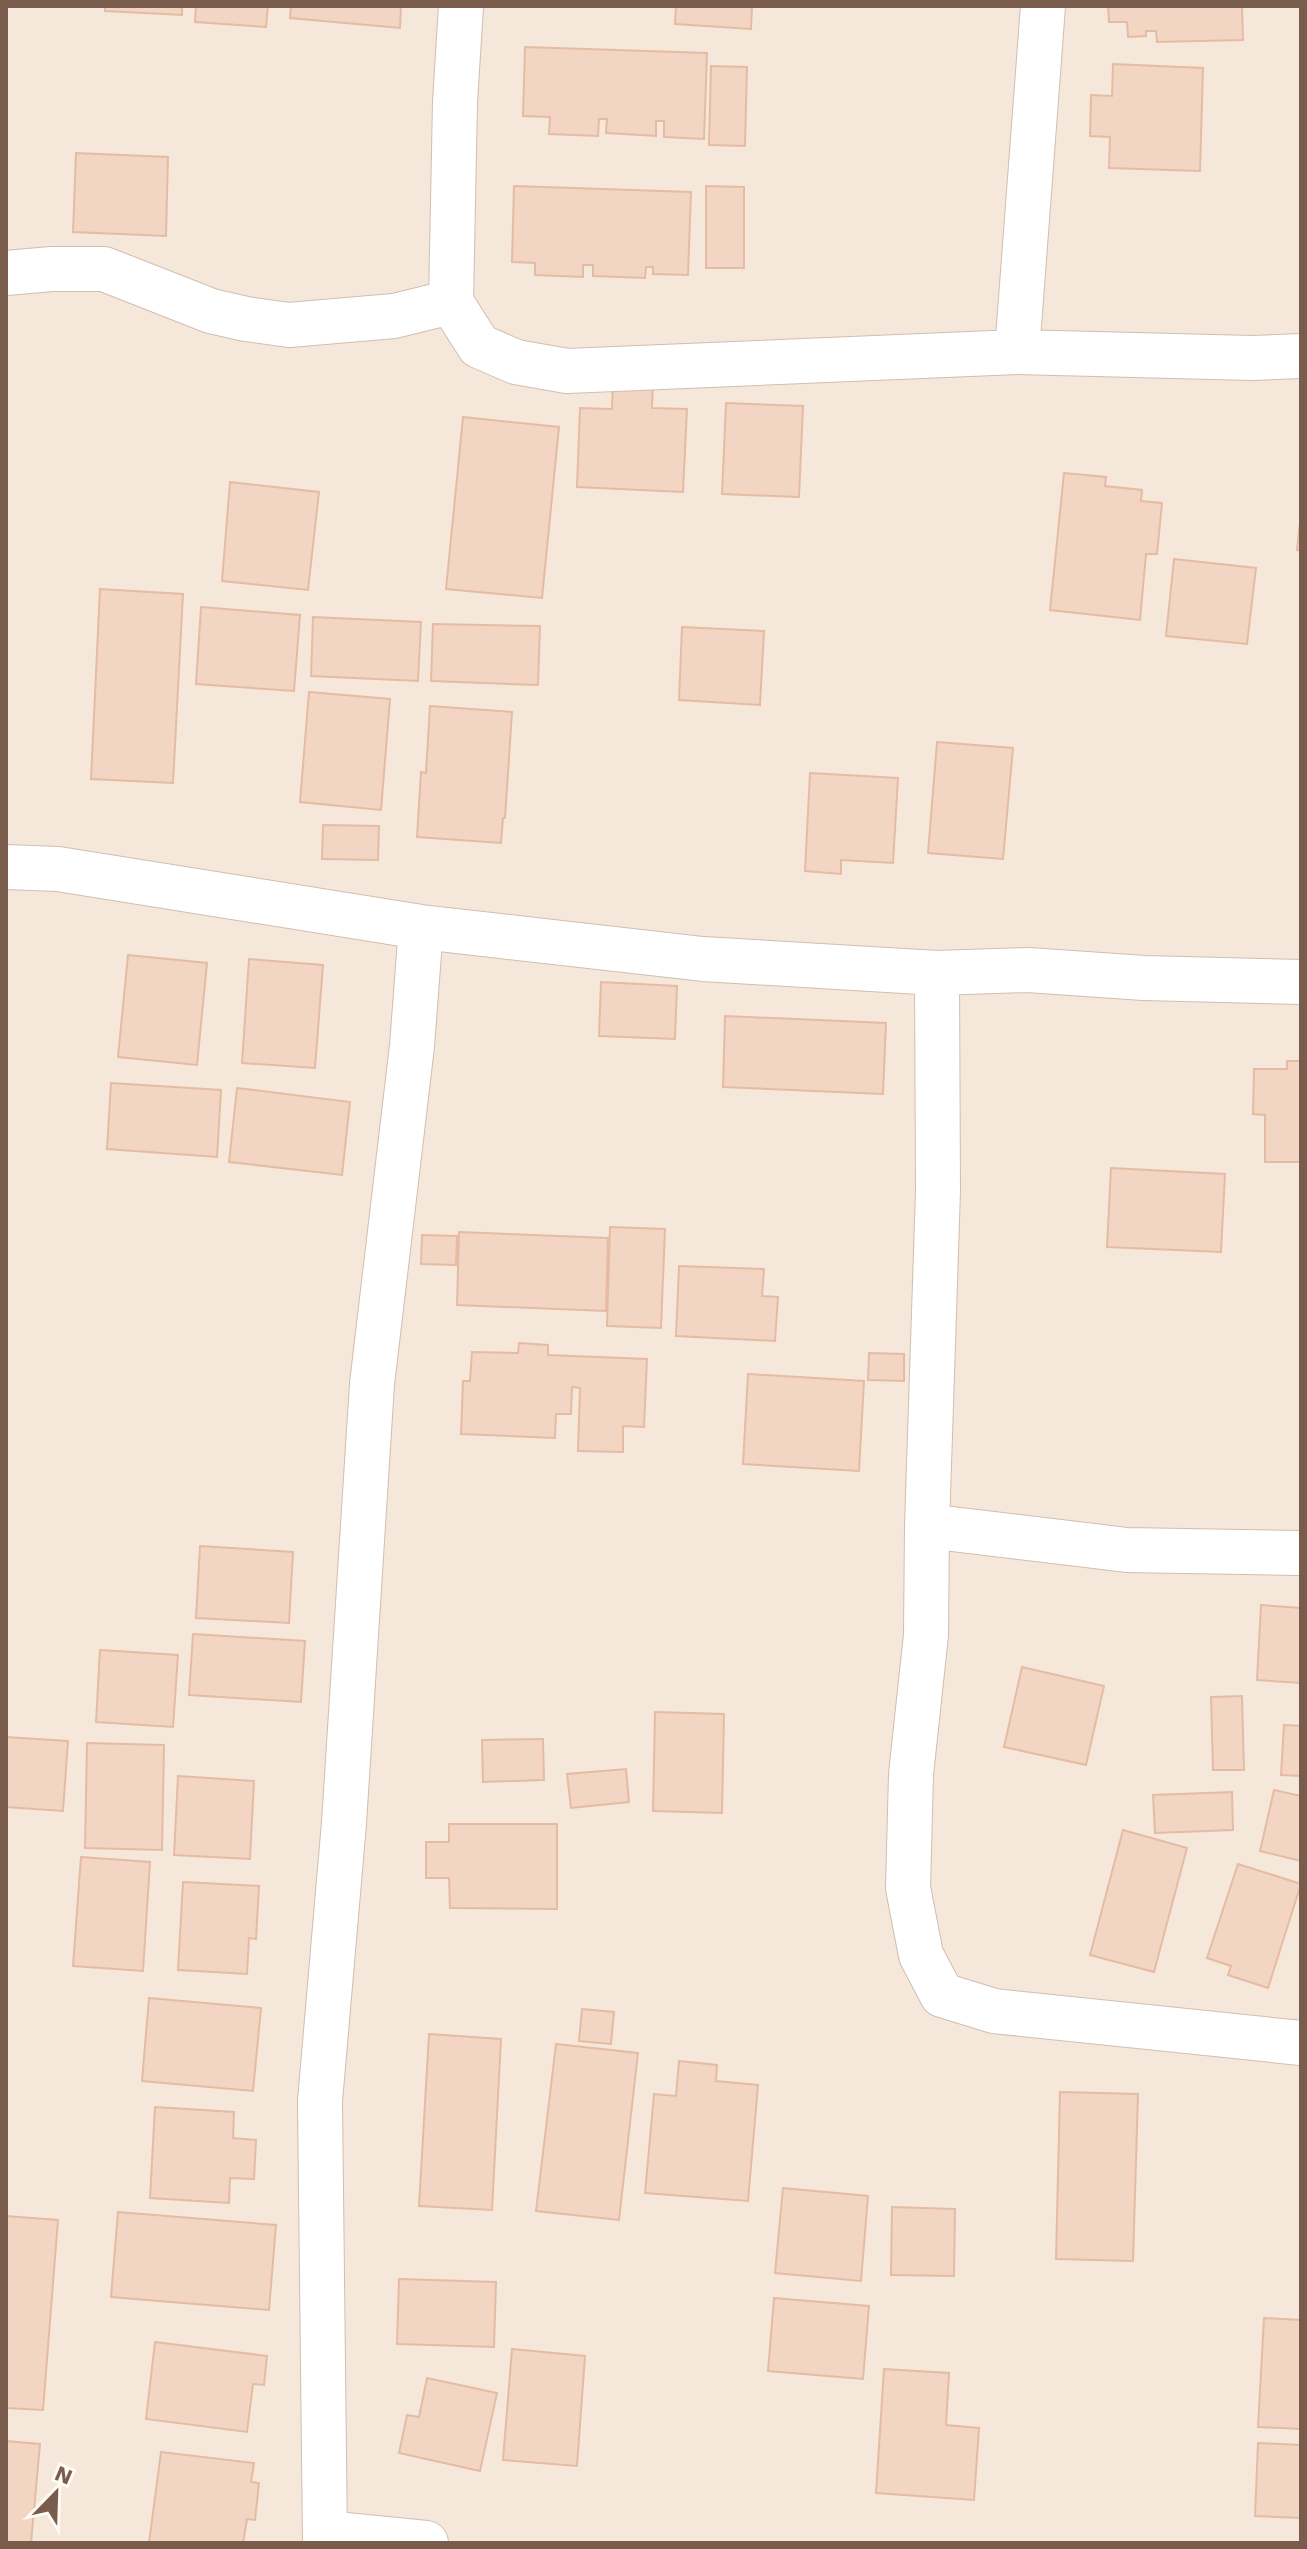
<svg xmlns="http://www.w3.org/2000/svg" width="1307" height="2549" viewBox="0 0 1307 2549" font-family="'Work Sans',sans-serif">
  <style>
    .residential { fill: #f5e8da }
    .building { fill: #f3d5c3; stroke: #e6bba3; stroke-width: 2 }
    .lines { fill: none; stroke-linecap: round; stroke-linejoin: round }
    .street-casing { stroke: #d1beb0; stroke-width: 46 }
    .street { stroke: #fff; stroke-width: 44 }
  </style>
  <rect width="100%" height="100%" fill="#fdf6ec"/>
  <path class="residential" d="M 6,6 L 1301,6 L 1301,2543 L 6,2543 Z"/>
  <path class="building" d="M 105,6 L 182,6 L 182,15 L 105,11 Z
    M 196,6 L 268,6 L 266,27 L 195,22 Z
    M 291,6 L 401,6 L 400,28 L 290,18 Z
    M 676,6 L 752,6 L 751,29 L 675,24 Z
    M 1108,6 L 1242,6 L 1243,40 L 1157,42 L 1156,31 L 1146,31 L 1146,36 L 1128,37 L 1127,22 L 1109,22 Z
    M 525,47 L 707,53 L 704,139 L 664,137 L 664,121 L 656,121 L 656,136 L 606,133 L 607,119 L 599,119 L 598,136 L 549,134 L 550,117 L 523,116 Z
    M 1113,64 L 1203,68 L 1200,171 L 1109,168 L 1110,137 L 1090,136 L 1091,95 L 1112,96 Z
    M 711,66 L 747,67 L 745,146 L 709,145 Z
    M 76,153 L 168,157 L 166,236 L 73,232 Z
    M 514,186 L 691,192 L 688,275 L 653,274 L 653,267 L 646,267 L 645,278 L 593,276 L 593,265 L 583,265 L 583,277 L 535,275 L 535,263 L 512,262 Z
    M 706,186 L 744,187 L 744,268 L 706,268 Z
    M 613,381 L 653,383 L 652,408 L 687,409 L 683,492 L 577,487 L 580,408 L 612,409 Z
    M 726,403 L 803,406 L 799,497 L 722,494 Z
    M 463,417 L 559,427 L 542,598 L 446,589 Z
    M 1064,473 L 1106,477 L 1105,486 L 1142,490 L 1141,501 L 1162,503 L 1157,554 L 1146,554 L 1140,620 L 1050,610 Z
    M 230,482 L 319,492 L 308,590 L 222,581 Z
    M 1301,513 L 1301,551 L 1297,550 Z
    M 1174,559 L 1256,568 L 1247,644 L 1166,636 Z
    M 100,589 L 183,594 L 173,783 L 91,779 Z
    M 201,607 L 300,615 L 294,691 L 196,684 Z
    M 313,617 L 421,622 L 418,681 L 311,676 Z
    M 433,624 L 540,626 L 538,685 L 431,681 Z
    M 682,627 L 764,631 L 760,705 L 679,700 Z
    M 309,692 L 390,699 L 381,810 L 300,802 Z
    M 430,706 L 512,712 L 505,818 L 503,818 L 501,843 L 417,837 L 421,772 L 426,773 Z
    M 937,742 L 1013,748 L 1003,859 L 928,853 Z
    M 810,773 L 898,778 L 893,863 L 841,860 L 841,874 L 805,871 Z
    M 323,825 L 379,826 L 378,860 L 322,859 Z
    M 128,955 L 207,963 L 197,1065 L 118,1057 Z
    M 249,959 L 323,965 L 315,1068 L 242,1063 Z
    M 601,982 L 677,986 L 675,1039 L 599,1036 Z
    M 725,1016 L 886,1023 L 883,1094 L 723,1087 Z
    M 1287,1061 L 1301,1061 L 1301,1162 L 1265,1162 L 1265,1115 L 1253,1114 L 1254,1069 L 1287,1069 Z
    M 111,1083 L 221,1090 L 217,1157 L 107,1149 Z
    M 237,1088 L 350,1102 L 342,1175 L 229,1162 Z
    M 1111,1168 L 1225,1174 L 1221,1252 L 1107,1247 Z
    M 610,1227 L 665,1229 L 661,1328 L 607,1326 Z
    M 459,1232 L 608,1238 L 606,1311 L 457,1305 Z
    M 422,1235 L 457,1236 L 456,1265 L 421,1264 Z
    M 679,1266 L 764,1269 L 762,1296 L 778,1297 L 775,1341 L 676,1336 Z
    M 519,1343 L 548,1345 L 548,1355 L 647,1359 L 644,1427 L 623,1426 L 623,1452 L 578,1451 L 580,1388 L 572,1387 L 571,1414 L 556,1414 L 555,1438 L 461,1434 L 463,1381 L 470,1381 L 472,1352 L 518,1353 Z
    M 869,1353 L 904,1354 L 904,1381 L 868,1380 Z
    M 748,1374 L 864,1381 L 859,1471 L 743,1464 Z
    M 200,1546 L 293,1552 L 289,1623 L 196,1618 Z
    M 1261,1605 L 1301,1608 L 1301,1683 L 1257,1680 Z
    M 193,1634 L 305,1641 L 301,1702 L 189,1695 Z
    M 100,1650 L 178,1655 L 173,1727 L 96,1722 Z
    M 1022,1667 L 1104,1686 L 1086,1765 L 1004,1747 Z
    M 1242,1696 L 1244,1770 L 1213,1770 L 1211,1697 Z
    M 655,1712 L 724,1714 L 722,1813 L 653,1811 Z
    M 1284,1725 L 1301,1726 L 1301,1776 L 1281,1775 Z
    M 6,1737 L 68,1741 L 63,1811 L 6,1807 Z
    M 543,1739 L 544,1780 L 483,1782 L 482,1740 Z
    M 87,1743 L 164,1745 L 162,1850 L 85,1848 Z
    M 626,1769 L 629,1802 L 571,1808 L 567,1774 Z
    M 178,1776 L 254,1781 L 250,1859 L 174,1855 Z
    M 1274,1790 L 1301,1796 L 1301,1861 L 1260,1851 Z
    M 1232,1792 L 1233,1830 L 1155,1833 L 1153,1795 Z
    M 449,1824 L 557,1824 L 557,1909 L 450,1908 L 449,1878 L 426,1878 L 426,1842 L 449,1842 Z
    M 1123,1830 L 1187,1848 L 1154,1972 L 1090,1955 Z
    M 81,1857 L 150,1862 L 143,1971 L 73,1966 Z
    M 1238,1864 L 1301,1884 L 1268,1988 L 1228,1975 L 1231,1966 L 1207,1958 Z
    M 183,1882 L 259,1886 L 256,1939 L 249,1938 L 247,1974 L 178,1970 Z
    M 149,1998 L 261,2008 L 253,2091 L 142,2081 Z
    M 582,2009 L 614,2012 L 611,2044 L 579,2041 Z
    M 429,2034 L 501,2039 L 492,2210 L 419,2206 Z
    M 556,2044 L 638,2053 L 619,2220 L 536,2211 Z
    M 679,2061 L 717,2065 L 716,2081 L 758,2085 L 748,2201 L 645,2193 L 654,2094 L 676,2096 Z
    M 1060,2092 L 1138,2094 L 1133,2261 L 1056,2259 Z
    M 155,2107 L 234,2112 L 233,2138 L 256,2140 L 254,2179 L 230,2178 L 229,2203 L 150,2198 Z
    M 783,2188 L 868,2196 L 861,2281 L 775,2273 Z
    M 892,2207 L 955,2209 L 954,2276 L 891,2275 Z
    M 118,2212 L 276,2225 L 269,2310 L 111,2297 Z
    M 6,2216 L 58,2220 L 43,2410 L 6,2408 Z
    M 399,2279 L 496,2282 L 494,2347 L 397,2344 Z
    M 774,2298 L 869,2306 L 863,2379 L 768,2371 Z
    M 1264,2318 L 1301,2320 L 1301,2429 L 1258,2427 Z
    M 155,2342 L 267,2356 L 264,2385 L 253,2384 L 247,2432 L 146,2419 Z
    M 512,2349 L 585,2356 L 577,2466 L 503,2460 Z
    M 884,2369 L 949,2373 L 946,2425 L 979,2428 L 974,2500 L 876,2493 Z
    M 427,2378 L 497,2393 L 480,2471 L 399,2453 L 407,2415 L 419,2417 Z
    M 6,2441 L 40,2444 L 31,2543 L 6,2543 Z
    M 1258,2443 L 1301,2445 L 1301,2518 L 1255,2516 Z
    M 161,2452 L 254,2463 L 251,2482 L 259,2483 L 255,2520 L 247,2519 L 243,2543 L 149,2543 Z"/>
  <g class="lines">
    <g class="street-casing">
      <path id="street" d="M 461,6 L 455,102 L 451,302 L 479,346 L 516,362 L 567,371 L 1017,352 L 1252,358 L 1301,356
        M 6,273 L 52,269 L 104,269 L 211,311 L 246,319 L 289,325 L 394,316 L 451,302
        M 1017,352 L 1043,6
        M 6,867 L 58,869 L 421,927 L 703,959 L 937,973 L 1028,970 L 1144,978 L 1301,982
        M 937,973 L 938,1191 L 927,1526 L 926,1635 L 911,1774 L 908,1888 L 921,1955 L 942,1995 L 994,2011 L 1301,2043
        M 927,1526 L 1127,1550 L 1301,1553
        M 325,2533 L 426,2543
        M 325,2543 L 320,2101 L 344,1823 L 372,1384 L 412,1046 L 421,927"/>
    </g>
    <use href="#street" class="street"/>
  </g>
  <rect width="1307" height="2549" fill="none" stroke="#7a5c4d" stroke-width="16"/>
  <g transform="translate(56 2493) rotate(23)" stroke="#fffaf3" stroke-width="6" paint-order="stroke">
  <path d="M0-6L14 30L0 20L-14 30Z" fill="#7a5c4d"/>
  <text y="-12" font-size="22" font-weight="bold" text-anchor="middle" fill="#7a5c4d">N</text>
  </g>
</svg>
